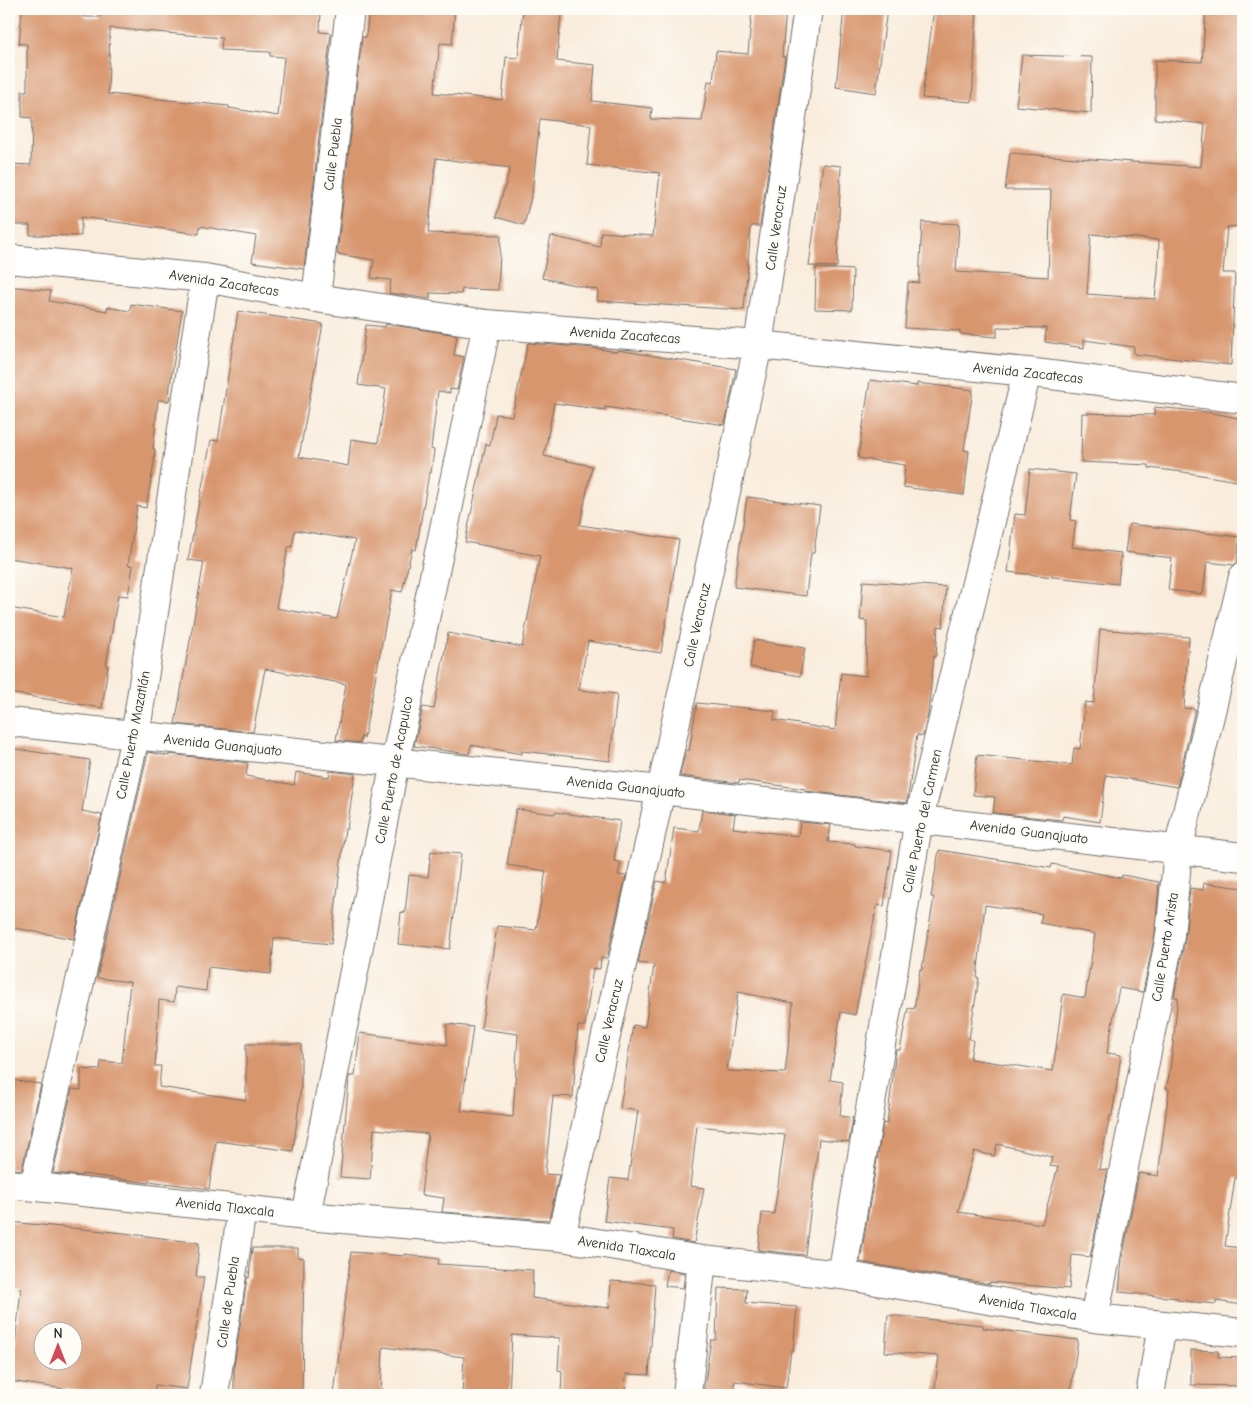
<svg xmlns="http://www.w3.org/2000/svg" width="1252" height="1404" viewBox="0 0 1252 1404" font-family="'Comic Neue',sans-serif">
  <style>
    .building { fill: #d8966e; fill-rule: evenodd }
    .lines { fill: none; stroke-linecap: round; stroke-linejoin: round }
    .minor-casing { stroke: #736f69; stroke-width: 30 }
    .minor { stroke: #fff; stroke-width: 28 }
    .labels { text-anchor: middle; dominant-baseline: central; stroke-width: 5; stroke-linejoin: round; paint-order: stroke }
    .street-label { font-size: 14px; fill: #2b2b2b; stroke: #fdfcf7 }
  </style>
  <rect width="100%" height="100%" fill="#fdfcf7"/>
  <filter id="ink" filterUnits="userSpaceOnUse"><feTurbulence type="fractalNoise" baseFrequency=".02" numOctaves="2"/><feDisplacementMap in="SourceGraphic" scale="10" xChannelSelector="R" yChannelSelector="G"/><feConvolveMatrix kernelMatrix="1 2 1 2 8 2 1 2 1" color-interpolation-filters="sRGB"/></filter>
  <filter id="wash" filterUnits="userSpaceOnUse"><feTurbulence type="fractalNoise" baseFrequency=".0096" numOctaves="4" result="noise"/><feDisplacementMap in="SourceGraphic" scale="20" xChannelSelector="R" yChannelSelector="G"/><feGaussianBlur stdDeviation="1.12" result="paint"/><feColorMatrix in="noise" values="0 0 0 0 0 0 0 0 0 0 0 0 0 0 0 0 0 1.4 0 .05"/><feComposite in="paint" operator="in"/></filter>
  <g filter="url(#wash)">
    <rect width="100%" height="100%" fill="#f9ecdc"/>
    <g id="blocks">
      <path class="building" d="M 22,9 L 86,9 L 85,17 L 100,17 L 100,9 L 321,9 L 320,32 L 331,33 L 304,269 L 252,262 L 256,236 L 200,226 L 199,234 L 81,217 L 81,236 L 30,235 L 30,225 L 9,225 L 9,164 L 31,165 L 32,118 L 22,117 L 22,91 L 27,91 L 27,44 L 19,44 ZM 110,28 L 222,38 L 221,50 L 270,52 L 270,56 L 284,57 L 278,116 L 229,108 L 229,106 L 108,94 Z
        M 369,9 L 455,9 L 452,44 L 440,43 L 434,93 L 502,100 L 506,57 L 518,58 L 523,9 L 561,12 L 557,61 L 595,65 L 592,101 L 652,108 L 651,119 L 702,121 L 708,81 L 713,82 L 716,51 L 748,54 L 752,9 L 786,9 L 782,57 L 785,57 L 760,226 L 751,226 L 744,310 L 597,301 L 598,290 L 542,278 L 551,236 L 600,247 L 601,232 L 653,236 L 660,173 L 587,165 L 591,125 L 540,119 L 532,193 L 524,225 L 496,217 L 510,168 L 436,158 L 428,233 L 501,235 L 498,290 L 462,289 L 461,294 L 430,293 L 430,299 L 389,293 L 391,280 L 371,278 L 374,260 L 337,254 L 362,37 L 366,37 Z
        M 844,9 L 887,9 L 876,93 L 836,87 Z
        M 934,9 L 977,9 L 972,102 L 922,98 Z
        M 1206,9 L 1243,9 L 1243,208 L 1240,226 L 1227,227 L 1223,273 L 1235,273 L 1231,365 L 1134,354 L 1134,347 L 1084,340 L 1084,348 L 1045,342 L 1046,328 L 997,327 L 997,337 L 960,334 L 960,331 L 905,328 L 908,282 L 919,283 L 922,222 L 959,224 L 956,272 L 1048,277 L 1051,190 L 1005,190 L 1010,153 L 1201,167 L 1205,124 L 1155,119 L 1155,60 L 1202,62 ZM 1091,234 L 1159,240 L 1158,272 L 1155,299 L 1087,294 Z
        M 1022,55 L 1092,57 L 1091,113 L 1016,106 Z
        M 823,164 L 841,166 L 837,267 L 809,266 Z
        M 816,268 L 853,270 L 852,310 L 815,309 Z
        M 9,286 L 51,291 L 49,301 L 107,311 L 107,307 L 130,311 L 131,304 L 182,311 L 170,385 L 169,401 L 158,400 L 153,449 L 155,449 L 154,463 L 146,508 L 137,506 L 128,565 L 133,566 L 128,596 L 118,595 L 106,666 L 108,666 L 102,708 L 9,693 L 9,608 L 64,617 L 73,568 L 9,558 Z
        M 238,311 L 323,324 L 299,457 L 348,466 L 351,439 L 378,443 L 386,389 L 358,385 L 366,325 L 385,327 L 386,324 L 457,335 L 454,355 L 464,357 L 457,390 L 450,389 L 450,393 L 438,391 L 431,449 L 434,450 L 431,473 L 429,473 L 416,550 L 412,549 L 402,592 L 392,590 L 364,738 L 361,737 L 360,743 L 336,740 L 346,684 L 265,669 L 253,732 L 175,724 L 204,562 L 188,560 L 211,440 L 218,441 ZM 295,530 L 355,540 L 337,619 L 276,608 L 288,547 L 292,547 Z
        M 528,343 L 593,348 L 617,352 L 617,350 L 736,369 L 725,425 L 605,407 L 605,410 L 554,403 L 544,456 L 592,466 L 580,525 L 679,540 L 661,653 L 588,641 L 579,690 L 617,694 L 610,761 L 522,751 L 522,754 L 471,745 L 469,754 L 414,746 L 423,707 L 434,709 L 448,633 L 522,647 L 540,556 L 465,542 L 486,444 L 490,445 L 496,414 L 512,416 Z
        M 870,380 L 917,386 L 917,383 L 973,390 L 964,450 L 969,451 L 964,495 L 903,487 L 905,465 L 858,458 Z
        M 1155,407 L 1208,412 L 1243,419 L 1243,482 L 1183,472 L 1149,468 L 1149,465 L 1081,462 L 1082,413 L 1154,415 Z
        M 1030,469 L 1076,474 L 1070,520 L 1076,521 L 1072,547 L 1121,553 L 1118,584 L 1008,572 L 1015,514 L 1025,515 Z
        M 747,497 L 820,506 L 814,553 L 811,553 L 806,596 L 734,587 Z
        M 1129,524 L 1240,537 L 1237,563 L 1234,565 L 1207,562 L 1203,594 L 1168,590 L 1172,558 L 1125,552 Z
        M 863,581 L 946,587 L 943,627 L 938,626 L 936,656 L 934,656 L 928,714 L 923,736 L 917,735 L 907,803 L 805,791 L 805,789 L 739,780 L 739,783 L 680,776 L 686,750 L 689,751 L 697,703 L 775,711 L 774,720 L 835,730 L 841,673 L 866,676 L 867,621 L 860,620 Z
        M 1100,629 L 1189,637 L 1184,708 L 1195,709 L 1177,787 L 1106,775 L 1100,822 L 1063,816 L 1062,820 L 993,813 L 995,797 L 973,795 L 977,755 L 1072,765 L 1074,748 L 1080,749 L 1085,702 L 1094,703 Z
        M 754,640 L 805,648 L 800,676 L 750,667 Z
        M 9,748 L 90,760 L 82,811 L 102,815 L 74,939 L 9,927 Z
        M 148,752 L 169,756 L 169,754 L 248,763 L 246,776 L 294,785 L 296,772 L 329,777 L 330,771 L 355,774 L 347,829 L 345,829 L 331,944 L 274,938 L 271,974 L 208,967 L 206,991 L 175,987 L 174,1002 L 159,1000 L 155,1066 L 161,1066 L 159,1087 L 246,1100 L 246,1044 L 301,1044 L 301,1086 L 293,1151 L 216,1141 L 209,1189 L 149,1181 L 149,1183 L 82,1174 L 82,1176 L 53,1173 L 72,1089 L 81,1090 L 81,1069 L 100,1070 L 101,1061 L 122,1063 L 130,982 L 97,978 Z
        M 516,809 L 554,814 L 555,812 L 620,821 L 614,861 L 621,862 L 618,875 L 626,876 L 607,958 L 601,958 L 600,969 L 593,968 L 585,1026 L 578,1026 L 573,1097 L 553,1096 L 545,1174 L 559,1175 L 549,1220 L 442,1212 L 444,1198 L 421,1195 L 428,1134 L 374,1129 L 370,1179 L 340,1177 L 349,1079 L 349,1076 L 355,1076 L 360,1033 L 447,1045 L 447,1024 L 473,1027 L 461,1111 L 513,1117 L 518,1034 L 481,1029 L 497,926 L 536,930 L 546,871 L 507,865 Z
        M 702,810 L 735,814 L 733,828 L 798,836 L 800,822 L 831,825 L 828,842 L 855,844 L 855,846 L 892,851 L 884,906 L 877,905 L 855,1015 L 841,1012 L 830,1080 L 843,1082 L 840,1116 L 853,1118 L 849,1142 L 819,1139 L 805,1255 L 758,1250 L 762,1213 L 774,1214 L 785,1135 L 697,1126 L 690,1186 L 704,1188 L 694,1243 L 672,1239 L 673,1230 L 604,1221 L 610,1178 L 628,1180 L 638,1111 L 620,1108 L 633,1025 L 645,1027 L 654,965 L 638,963 L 657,881 L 666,883 L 674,828 L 699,831 ZM 738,992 L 793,1003 L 785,1073 L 727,1071 Z
        M 939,850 L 1051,868 L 1052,864 L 1121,878 L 1122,875 L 1159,882 L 1155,934 L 1143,992 L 1119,988 L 1107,1053 L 1121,1055 L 1112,1116 L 1110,1116 L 1099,1169 L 1108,1170 L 1090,1257 L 1072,1255 L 1069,1289 L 990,1282 L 990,1284 L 860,1262 L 883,1123 L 887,1124 L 896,1050 L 900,1050 L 908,1008 L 914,1009 L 920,969 L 922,969 L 934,897 L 931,897 ZM 985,905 L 1042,914 L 1040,923 L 1095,934 L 1085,998 L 1063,994 L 1053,1071 L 970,1059 L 973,1040 L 969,1039 L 979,978 L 977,978 ZM 997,1144 L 1052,1157 L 1050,1166 L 1058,1167 L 1042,1224 L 958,1212 L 974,1151 L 994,1156 Z
        M 431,851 L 461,854 L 450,949 L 398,944 L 401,912 L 405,913 L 409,875 L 428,877 Z
        M 1204,883 L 1243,888 L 1243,1179 L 1235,1178 L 1225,1246 L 1243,1248 L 1243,1305 L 1216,1301 L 1216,1304 L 1195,1302 L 1177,1300 L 1177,1298 L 1119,1292 L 1122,1259 L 1139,1173 L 1158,1176 L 1169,1089 L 1166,1088 L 1170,1071 L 1178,997 L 1174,997 L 1185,939 L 1190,888 L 1203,890 Z
        M 9,1080 L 41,1084 L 22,1170 L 9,1169 Z
        M 9,1222 L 124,1233 L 199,1243 L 196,1277 L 204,1277 L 187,1389 L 155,1385 L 154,1395 L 107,1395 L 9,1381 L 9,1344 L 15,1345 L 21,1289 L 9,1288 ZM 42,1332 L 72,1332 L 72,1362 L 42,1362 Z
        M 252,1248 L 298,1248 L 298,1257 L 304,1258 L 302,1395 L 234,1395 L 234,1366 L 247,1278 L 249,1278 Z
        M 351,1252 L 405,1256 L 405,1254 L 439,1259 L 438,1264 L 533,1270 L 532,1298 L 609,1308 L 611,1281 L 655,1284 L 649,1375 L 626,1374 L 625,1395 L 561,1395 L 562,1371 L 558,1370 L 560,1338 L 512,1335 L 509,1395 L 462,1395 L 464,1357 L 383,1347 L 381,1395 L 334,1395 Z
        M 668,1270 L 685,1273 L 683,1288 L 665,1286 Z
        M 718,1288 L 747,1289 L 746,1303 L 797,1307 L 793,1351 L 791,1350 L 786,1388 L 735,1381 L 732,1395 L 703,1395 L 711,1340 L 716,1340 Z
        M 888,1315 L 983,1325 L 983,1328 L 1078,1340 L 1070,1395 L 934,1395 L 939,1356 L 885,1352 Z
        M 1191,1350 L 1218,1351 L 1218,1357 L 1243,1358 L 1243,1386 L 1191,1385 Z"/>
    </g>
  </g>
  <g filter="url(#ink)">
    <use href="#blocks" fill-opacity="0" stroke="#736f69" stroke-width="1"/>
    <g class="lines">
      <g class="minor-casing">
        <path id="minor" d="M 9,259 L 205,278 L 316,298 L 487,324 L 758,345 L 1027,372 L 1243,399
          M 316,298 L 350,9
          M 9,722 L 661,790 L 1243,857
          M 9,1184 L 306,1216 L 561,1237 L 702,1260 L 842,1275 L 1094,1318 L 1243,1333
          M 34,1186 L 135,737 L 205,278
          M 306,1216 L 395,762 L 487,324
          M 561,1237 L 661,790 L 758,345 L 808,9
          M 842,1275 L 919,819 L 1027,372
          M 1094,1318 L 1170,936 L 1178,850 L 1243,577
          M 214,1395 L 242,1209
          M 687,1395 L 702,1260
          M 1150,1395 L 1162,1325"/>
      </g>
      <use href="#minor" class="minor"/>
    </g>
  </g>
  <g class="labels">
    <g class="street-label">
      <text transform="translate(333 154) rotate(-83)">Calle Puebla</text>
      <text transform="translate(776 228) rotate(-82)">Calle Veracruz</text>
      <text transform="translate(224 283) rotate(9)">Avenida Zacatecas</text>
      <text transform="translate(625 335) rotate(4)">Avenida Zacatecas</text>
      <text transform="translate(1028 373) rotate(6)">Avenida Zacatecas</text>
      <text transform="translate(697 625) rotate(-78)">Calle Veracruz</text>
      <text transform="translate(133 735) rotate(-79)">Calle Puerto Mazatlán</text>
      <text transform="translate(223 745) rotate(6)">Avenida Guanajuato</text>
      <text transform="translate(394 770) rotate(-79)">Calle Puerto de Acapulco</text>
      <text transform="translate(626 787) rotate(6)">Avenida Guanajuato</text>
      <text transform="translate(922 821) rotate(-78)">Calle Puerto del Carmen</text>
      <text transform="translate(1029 832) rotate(7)">Avenida Guanajuato</text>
      <text transform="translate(1165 947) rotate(-81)">Calle Puerto Arista</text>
      <text transform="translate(609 1021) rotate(-77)">Calle Veracruz</text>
      <text transform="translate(225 1207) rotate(6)">Avenida Tlaxcala</text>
      <text transform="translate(627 1248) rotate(9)">Avenida Tlaxcala</text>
      <text transform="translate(228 1302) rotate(-82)">Calle de Puebla</text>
      <text transform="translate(1028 1307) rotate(10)">Avenida Tlaxcala</text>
    </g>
  </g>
  <rect width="1252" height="1404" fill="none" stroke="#fdfcf7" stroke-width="30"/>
  <g transform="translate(58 1346)"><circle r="24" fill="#fdfcf7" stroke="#a9a8a5"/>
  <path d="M0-4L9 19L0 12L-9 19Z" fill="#d1495b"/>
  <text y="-8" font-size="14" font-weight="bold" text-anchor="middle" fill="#2b2b2b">N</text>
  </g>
</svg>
